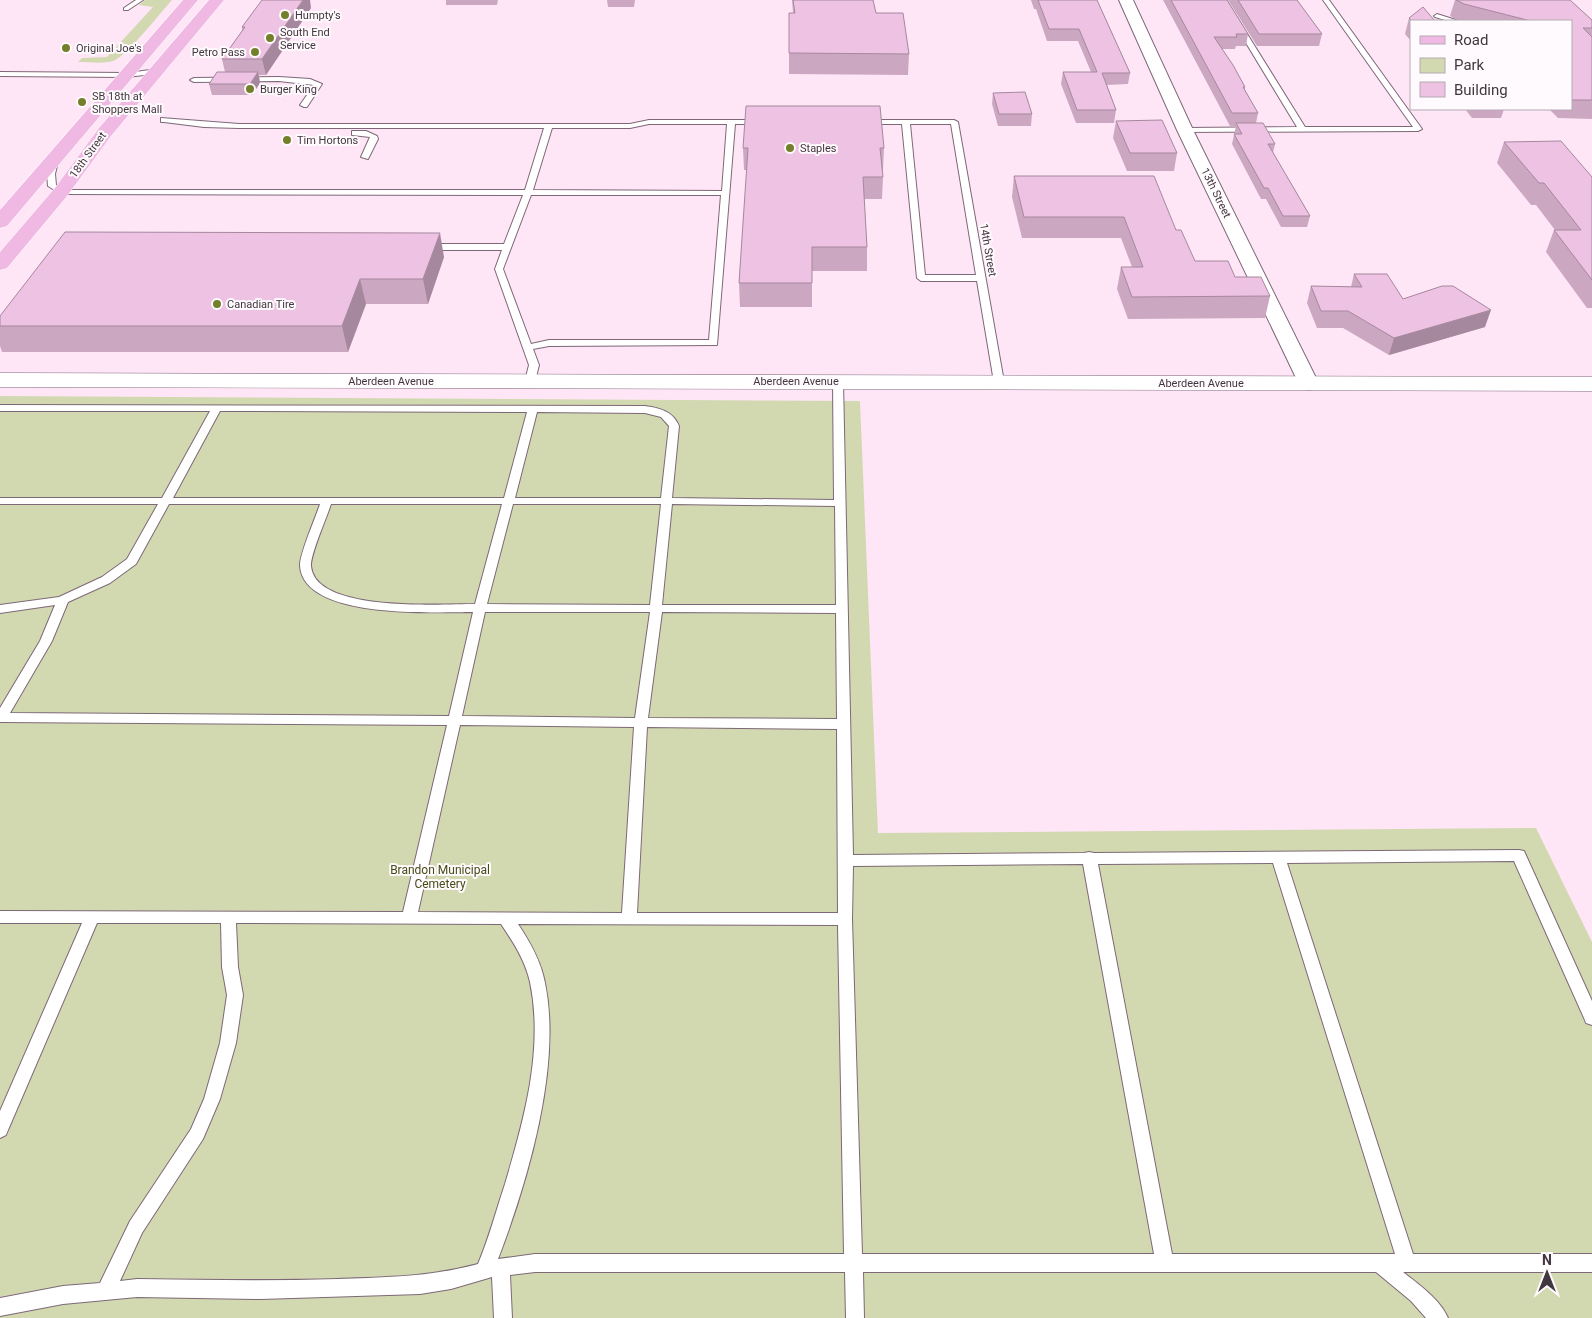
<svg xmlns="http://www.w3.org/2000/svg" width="1592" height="1318" viewBox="0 0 1592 1318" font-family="Roboto,sans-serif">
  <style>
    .green { fill: #d2d9b0 }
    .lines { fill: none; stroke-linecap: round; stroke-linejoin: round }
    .service-casing { stroke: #7d6877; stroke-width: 2 }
    .minor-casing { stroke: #7d6877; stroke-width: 2 }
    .tertiary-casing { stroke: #7d6877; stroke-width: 1 }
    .primary-casing { stroke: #fff; stroke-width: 1 }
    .service { fill: #fff; fill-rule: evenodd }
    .minor { fill: #fff; fill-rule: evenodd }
    .tertiary { fill: #fff; fill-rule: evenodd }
    .primary { fill: #f0b9e3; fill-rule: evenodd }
    .wall { fill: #cca7c2 }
    .shaded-wall { fill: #a6889e }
    .building { fill: #edc2e2; stroke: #a6889e }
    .poi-dot { fill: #747f2b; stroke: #fffafd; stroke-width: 2 }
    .labels { text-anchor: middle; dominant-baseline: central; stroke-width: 4; stroke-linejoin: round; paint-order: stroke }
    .far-poi-label { font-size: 11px; fill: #41373e; stroke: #fffafd; text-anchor: start }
    .far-street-label { font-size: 11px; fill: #41373e; stroke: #fffafd }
    .park-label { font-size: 12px; fill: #464d17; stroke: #fffafd }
  </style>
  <rect width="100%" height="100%" fill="#fee6f7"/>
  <path class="green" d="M 145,0 L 172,0 C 160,13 127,56 113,61 C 103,64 89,62 78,62 L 82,58 L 107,57 L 153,7 L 139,5 Z
    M 0,396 L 860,401 L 878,833 L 1536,828 L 1592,942 L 1592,1318 L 0,1318 Z"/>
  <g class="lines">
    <g class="service-casing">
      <path id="service" d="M 136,0 L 143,0 L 128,10 L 124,10 L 124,8 Z
        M 1220,0 L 1226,0 L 1305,127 L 1413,127 L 1323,0 L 1329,0 L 1422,129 L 1418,131 L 1182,132 L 1182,128 L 1185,128 L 1297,127 Z
        M 1437,14 L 1456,20 L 1457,21 L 1448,21 L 1435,17 L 1434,16 Z
        M 158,69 L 162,71 L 161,73 L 127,77 L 0,76 L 0,72 L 127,73 Z
        M 279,77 L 310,79 L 322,84 L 307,107 L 304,107 L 300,105 L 314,85 L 279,81 L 194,82 L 190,80 L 194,78 Z
        M 161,118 L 239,124 L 630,124 L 649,120 L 761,120 L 765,122 L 761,124 L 735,124 L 717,345 L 549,346 L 533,349 L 539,365 L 535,381 L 530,384 L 525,381 L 529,365 L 495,269 L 502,250 L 425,250 L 421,247 L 425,244 L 504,244 L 523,195 L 61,194 L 48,186 L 47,174 L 51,157 L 55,155 L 59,157 L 55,174 L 56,185 L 63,190 L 525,190 L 544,128 L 239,128 L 204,127 L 164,122 L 161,122 ZM 649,124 L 727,124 L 722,191 L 533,190 L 552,128 L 630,128 ZM 531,195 L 721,195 L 709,340 L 549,340 L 531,344 L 503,269 Z
        M 863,120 L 954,120 L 958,122 L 1004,382 L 1003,384 L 999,385 L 994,382 L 977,281 L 921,281 L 917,278 L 902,124 L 863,124 ZM 910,124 L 951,124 L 976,275 L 925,275 Z
        M 352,131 L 366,131 L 377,136 L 378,139 L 368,159 L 361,157 L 370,137 L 352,135 Z
        M 838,378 L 843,381 L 853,855 L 1084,853 L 1089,852 L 1094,853 L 1519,850 L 1524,851 L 1592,1001 L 1592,1025 L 1586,1023 L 1584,1018 L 1514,861 L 1287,863 L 1413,1254 L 1592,1254 L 1592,1272 L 1403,1272 C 1418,1284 1440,1299 1448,1318 L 1426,1318 L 1411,1301 L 1376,1272 L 863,1272 L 864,1318 L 846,1318 L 845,1272 L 535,1272 L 510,1275 L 512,1318 L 494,1318 L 492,1277 L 451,1289 L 420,1294 L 261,1299 L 137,1297 L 63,1304 L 0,1316 L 0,1298 L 63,1286 L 100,1283 L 130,1221 L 191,1129 L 204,1099 L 220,1043 L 227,995 L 222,967 L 221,923 L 97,923 L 8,1130 L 6,1135 L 0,1138 L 0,1111 L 82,923 L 0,923 L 0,911 L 403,912 L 447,725 L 0,722 L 0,708 L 40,641 L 55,605 L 0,613 L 0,605 L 59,597 L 102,577 L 127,559 L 158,504 L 0,504 L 0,498 L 162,498 L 210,411 L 0,411 L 0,405 L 645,406 C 659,408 673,411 679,426 L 672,498 L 834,500 L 833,381 ZM 220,411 L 527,412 L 504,498 L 173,498 ZM 537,412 L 645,413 L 661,417 L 669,426 L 661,498 L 515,498 ZM 169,504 L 320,504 C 316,517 299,555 300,566 C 304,620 436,612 473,612 L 449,716 L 10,713 L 52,641 L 68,602 L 110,583 L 136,564 ZM 331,504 L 502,504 L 475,604 C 442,604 315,613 311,566 C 310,555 327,517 331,504 ZM 513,504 L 661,504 L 650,605 L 487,604 ZM 672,504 L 835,506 L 836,605 L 662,605 ZM 485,612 L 650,612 L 635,718 L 462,716 ZM 662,612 L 836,613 L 837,719 L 648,718 ZM 460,725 L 634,727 L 622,913 L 418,912 ZM 647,727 L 837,729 L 838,913 L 637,913 ZM 1273,863 L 1395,1254 L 1172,1254 L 1098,864 ZM 1083,864 L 1154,1254 L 862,1254 L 852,919 L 853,866 ZM 236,923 L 501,924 C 513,942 525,960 530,982 C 544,1049 524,1120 505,1184 C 496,1211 489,1238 478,1264 C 430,1277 388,1277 338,1279 C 271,1281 204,1280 137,1279 L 120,1281 L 142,1233 L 203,1139 L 220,1099 L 236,1043 L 243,995 L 238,967 ZM 518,924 L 838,925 L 844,1254 L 535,1254 L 498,1259 C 528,1181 562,1065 545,983 C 541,961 530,942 518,924 Z"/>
    </g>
    <g class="minor-casing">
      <path id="minor" d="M 1119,0 L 1133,0 L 1193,130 L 1319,384 L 1316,388 L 1309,390 L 1302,388 L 1299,384 L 1177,130 Z"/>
    </g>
    <g class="tertiary-casing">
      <path id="tertiary" d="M 0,373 L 1592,377 L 1592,391 L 0,387 Z"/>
    </g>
    <g class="primary-casing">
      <path id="primary" d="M 183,0 L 198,0 L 7,226 L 0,228 L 0,210 Z
        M 209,0 L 224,0 L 111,136 L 67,196 L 7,268 L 0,270 L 0,252 L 55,188 L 99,128 Z"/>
    </g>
    <use href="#service" class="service"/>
    <use href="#minor" class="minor"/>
    <use href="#tertiary" class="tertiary"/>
    <use href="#primary" class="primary"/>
  </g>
  <path class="wall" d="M 446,0 L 498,0 L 497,5 L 446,5 Z
    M 607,0 L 635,0 L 634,7 L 608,7 Z
    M 792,0 L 873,0 L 876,13 L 909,54 L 908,75 L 789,74 L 789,13 L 793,13 Z
    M 1031,0 L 1097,0 L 1130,73 L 1128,84 L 1107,85 L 1116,110 L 1114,123 L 1076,123 L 1061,84 L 1063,72 L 1091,72 L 1078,41 L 1047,41 L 1036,9 L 1034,9 Z
    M 1163,0 L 1227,0 L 1248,34 L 1246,46 L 1236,46 L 1235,49 L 1222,49 L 1245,87 L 1245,90 L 1258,113 L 1256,123 L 1275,144 L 1273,153 L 1310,216 L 1307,227 L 1281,227 L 1266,199 L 1261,199 L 1232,144 L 1236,126 L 1230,126 Z
    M 1228,0 L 1297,0 L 1322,34 L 1319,46 L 1257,46 Z
    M 1455,0 L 1570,0 L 1592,20 L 1592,119 L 1558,118 L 1549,109 L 1571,109 L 1571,21 L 1460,21 L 1450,16 Z
    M 311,8 L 266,75 L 259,75 L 260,83 L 252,95 L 212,95 L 209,84 L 225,72 L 222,59 L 242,31 L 242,27 Z
    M 1409,18 L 1435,21 L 1411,21 L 1411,41 L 1405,34 Z
    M 993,93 L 1032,114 L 1031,126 L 998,126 L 992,104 Z
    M 1465,109 L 1504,109 L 1501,118 L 1472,118 Z
    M 1116,121 L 1177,153 L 1174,171 L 1127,171 L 1113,138 Z
    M 1504,142 L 1592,177 L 1592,308 L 1587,308 L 1546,252 L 1554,230 L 1555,230 L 1536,205 L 1531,205 L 1497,163 Z
    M 743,148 L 884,148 L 883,170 L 882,170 L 883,177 L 882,199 L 864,199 L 867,247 L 867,271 L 812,271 L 812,307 L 740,307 L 739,283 L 747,170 L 744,170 Z
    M 1014,176 L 1176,230 L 1195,261 L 1235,277 L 1270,296 L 1265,318 L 1128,319 L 1117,289 L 1121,267 L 1132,267 L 1121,238 L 1022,238 L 1012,197 Z
    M 444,257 L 428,304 L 366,304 L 348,352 L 2,352 L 0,346 L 0,316 Z
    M 1354,274 L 1403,299 L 1485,327 L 1389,355 L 1343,328 L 1317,328 L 1307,303 L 1311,286 L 1351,287 Z"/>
  <path class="shaded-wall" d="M 303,0 L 310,0 L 311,8 L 266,75 L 262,59 Z
    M 258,72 L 260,83 L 252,95 L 250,84 Z
    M 440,233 L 444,257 L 428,304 L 423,279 Z
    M 360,279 L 366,304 L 348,352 L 342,326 Z
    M 1491,310 L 1485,327 L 1389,355 L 1394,338 Z"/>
  <path class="building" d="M 262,0 L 303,0 L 262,59 L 222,59 L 245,27 L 242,27 Z
    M 793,0 L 873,0 L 876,13 L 903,13 L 909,54 L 789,53 L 789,13 L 795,13 Z
    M 1038,0 L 1097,0 L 1130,73 L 1102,73 L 1116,110 L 1077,110 L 1063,72 L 1097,72 L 1079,29 L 1049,29 Z
    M 1171,0 L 1227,0 L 1248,34 L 1236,34 L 1237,37 L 1214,37 L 1233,65 L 1245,87 L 1243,87 L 1258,113 L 1232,113 Z
    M 1238,0 L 1297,0 L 1322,34 L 1259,34 Z
    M 1456,0 L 1570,0 L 1592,20 L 1592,28 L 1583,28 L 1592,37 L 1592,100 L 1571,100 L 1571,21 L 1531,21 L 1464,4 Z
    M 1423,7 L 1435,21 L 1412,21 L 1409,18 Z
    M 217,72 L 258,72 L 250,84 L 209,84 Z
    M 1025,92 L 1032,114 L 999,114 L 993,93 Z
    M 746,106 L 880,106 L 884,148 L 880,148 L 883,177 L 863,177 L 867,247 L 812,247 L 812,283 L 739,283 L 748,148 L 743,148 Z
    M 1162,120 L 1177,153 L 1130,153 L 1116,121 Z
    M 1236,123 L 1263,123 L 1275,144 L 1268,144 L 1310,216 L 1283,216 L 1268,188 L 1264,188 L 1234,134 L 1242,134 Z
    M 1561,141 L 1592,177 L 1592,280 L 1554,230 L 1581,230 L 1544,183 L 1539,183 L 1504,142 Z
    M 1014,176 L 1154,176 L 1176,230 L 1181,230 L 1195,261 L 1228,261 L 1235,277 L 1261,277 L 1270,296 L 1132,297 L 1121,267 L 1143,267 L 1124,217 L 1024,217 Z
    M 65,232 L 440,233 L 423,279 L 360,279 L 342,326 L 0,326 L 0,316 Z
    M 1354,274 L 1387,274 L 1403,299 L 1442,286 L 1453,286 L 1491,310 L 1394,338 L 1348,311 L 1321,311 L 1311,286 L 1362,287 Z"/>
  <g class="poi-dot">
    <circle cx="285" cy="15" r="5"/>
    <circle cx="270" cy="38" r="5"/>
    <circle cx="66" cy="48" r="5"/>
    <circle cx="255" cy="52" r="5"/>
    <circle cx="250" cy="89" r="5"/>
    <circle cx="82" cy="102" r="5"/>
    <circle cx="287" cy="140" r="5"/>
    <circle cx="790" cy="148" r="5"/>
    <circle cx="217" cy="304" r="5"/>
  </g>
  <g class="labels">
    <g class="far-poi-label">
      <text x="295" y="15">Humpty's</text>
      <text x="280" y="32">South End<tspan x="280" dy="13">Service</tspan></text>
      <text x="76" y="48">Original Joe's</text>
      <text x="245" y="52" text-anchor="end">Petro Pass</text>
      <text x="260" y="89">Burger King</text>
      <text x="92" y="96">SB 18th at<tspan x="92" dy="13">Shoppers Mall</tspan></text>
      <text x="297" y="140">Tim Hortons</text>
      <text x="800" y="148">Staples</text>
      <text x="227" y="304">Canadian Tire</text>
    </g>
    <g class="far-street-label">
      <text transform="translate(88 155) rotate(-54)">18th Street</text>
      <text transform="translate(1216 193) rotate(64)">13th Street</text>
      <text transform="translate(988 250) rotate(80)">14th Street</text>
      <text x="391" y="381">Aberdeen Avenue</text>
      <text x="796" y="381">Aberdeen Avenue</text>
      <text x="1201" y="383">Aberdeen Avenue</text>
    </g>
    <g class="park-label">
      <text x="440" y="870">Brandon Municipal<tspan x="440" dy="14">Cemetery</tspan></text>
    </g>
  </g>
  <rect x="1410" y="20" width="162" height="90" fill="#fffafd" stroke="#b3acb1"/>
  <rect x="1420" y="36" width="25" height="8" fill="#f0b9e3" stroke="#b3acb1"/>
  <text x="1454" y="45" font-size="15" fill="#41373e">Road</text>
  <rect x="1420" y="58" width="25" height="15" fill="#d2d9b0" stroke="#b3acb1"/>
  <text x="1454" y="70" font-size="15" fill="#41373e">Park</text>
  <rect x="1420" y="82" width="25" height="15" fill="#edc2e2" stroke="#b3acb1"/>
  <text x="1454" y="95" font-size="15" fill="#41373e">Building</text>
  <g transform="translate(1547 1273)" stroke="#fffafd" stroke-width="4" paint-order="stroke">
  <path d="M0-4L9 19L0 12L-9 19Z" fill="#41373e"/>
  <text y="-8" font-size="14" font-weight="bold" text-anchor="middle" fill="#41373e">N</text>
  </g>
</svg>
